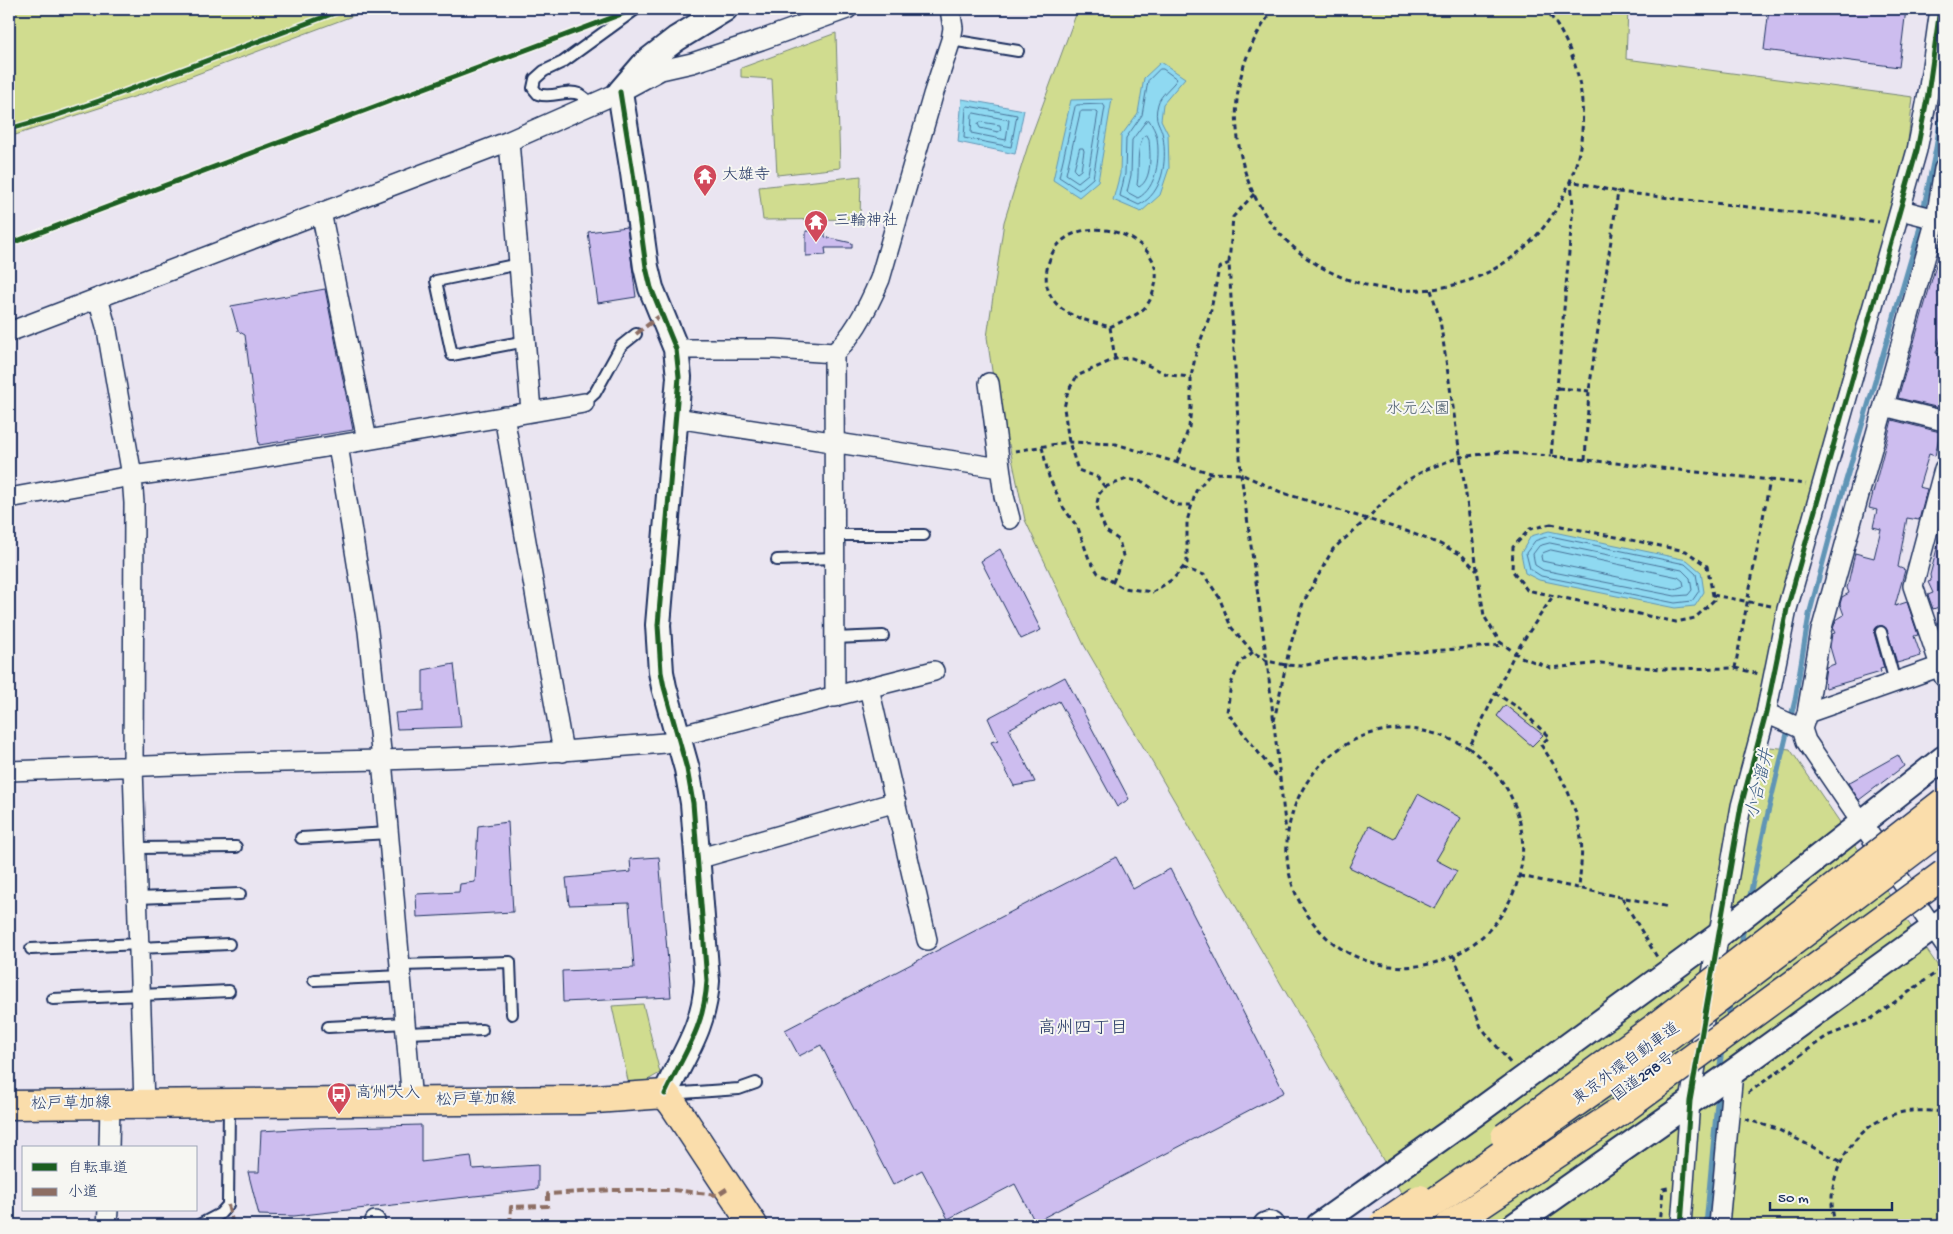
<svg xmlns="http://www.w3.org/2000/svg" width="1953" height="1234" viewBox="0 0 1953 1234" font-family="'Gochi Hand','Klee One',sans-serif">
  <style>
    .green { fill: #d0dc8f; stroke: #768676 }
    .water { fill: #8fd9f1; stroke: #6195b6 }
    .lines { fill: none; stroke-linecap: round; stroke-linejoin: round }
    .shore { stroke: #497399; stroke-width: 1 }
    .stream { stroke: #6195b6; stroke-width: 5 }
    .building { fill: #cdbdef; stroke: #1b2f5e }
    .service-casing { stroke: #1b2f5e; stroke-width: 14 }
    .minor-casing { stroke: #1b2f5e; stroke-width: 22 }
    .tertiary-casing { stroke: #1b2f5e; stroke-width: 28 }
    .primary-casing { stroke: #1b2f5e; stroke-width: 31 }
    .path { stroke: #1b2f5e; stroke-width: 3; stroke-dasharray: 5 4; stroke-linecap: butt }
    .service { stroke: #f6f6f2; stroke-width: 10 }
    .minor { stroke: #f6f6f2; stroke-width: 19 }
    .tertiary { stroke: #f6f6f2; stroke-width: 24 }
    .primary { stroke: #faddab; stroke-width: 28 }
    .trunk-bridge-casing { stroke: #1b2f5e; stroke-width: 31; stroke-linecap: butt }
    .motorway-bridge-casing { stroke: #1b2f5e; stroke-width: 31; stroke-linecap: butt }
    .trunk-bridge { stroke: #faddab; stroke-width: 28 }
    .motorway-bridge { stroke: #faddab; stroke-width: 28 }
    .quiet { stroke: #8d6e63; stroke-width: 4; stroke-dasharray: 8 4; stroke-linecap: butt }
    .cycleway-casing { stroke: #f6f6f2; stroke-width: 8 }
    .cycleway { stroke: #1b5e20; stroke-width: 5 }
    .labels { text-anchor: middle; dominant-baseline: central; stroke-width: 4; stroke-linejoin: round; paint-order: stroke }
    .poi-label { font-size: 16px; fill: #1b2f5e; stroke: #f6f6f2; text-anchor: start }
    .park-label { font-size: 16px; fill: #485a6a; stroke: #f6f6f2 }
    .street-label { font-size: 16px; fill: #1b2f5e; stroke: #f6f6f2 }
    .water-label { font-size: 18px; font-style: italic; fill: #385a83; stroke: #f6f6f2 }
    .neighbourhood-label { font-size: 18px; fill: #1b2f5e; stroke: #f6f6f2 }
  </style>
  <rect width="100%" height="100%" fill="#eae5f1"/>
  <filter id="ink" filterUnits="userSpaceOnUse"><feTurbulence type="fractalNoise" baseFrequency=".02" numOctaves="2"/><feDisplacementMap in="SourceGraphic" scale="10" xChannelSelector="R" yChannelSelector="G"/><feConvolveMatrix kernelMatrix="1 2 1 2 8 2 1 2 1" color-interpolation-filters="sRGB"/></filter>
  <g filter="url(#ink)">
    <path class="green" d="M 9,9 L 371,9 L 149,92 L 9,137 Z
      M 1078,9 L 1628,9 L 1626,59 L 1913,97 L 1907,150 L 1781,607 L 1761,687 L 1749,745 L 1790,749 L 1944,975 L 1944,1225 L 1419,1225 L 1378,1151 L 1084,645 L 1025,520 L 1009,444 L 1003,445 L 987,337 L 1004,222 L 1029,142 Z
      M 836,33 L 840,168 L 777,175 L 772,79 L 741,77 L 741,68 Z
      M 861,176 L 860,219 L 763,220 L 759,187 Z
      M 643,1004 L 660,1073 L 630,1090 L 612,1006 Z"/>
    <path class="water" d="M 1161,62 L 1185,78 L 1163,104 L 1161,120 L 1168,134 L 1169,168 L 1160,195 L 1141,212 L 1113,200 L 1120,174 L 1121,136 L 1138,113 L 1144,78 Z
      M 962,99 L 1024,110 L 1015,154 L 958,142 Z
      M 1112,99 L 1098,181 L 1079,197 L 1053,180 L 1071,100 Z
      M 1549,531 L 1687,560 L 1701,572 L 1704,592 L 1695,606 L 1675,608 L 1539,580 L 1525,573 L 1521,553 L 1531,536 Z"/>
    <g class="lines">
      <path class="shore" d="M 1160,69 L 1163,69 L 1177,79 C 1172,87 1160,95 1158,104 C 1153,122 1161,123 1163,137 C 1167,162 1163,193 1139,205 L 1120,196 L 1125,174 L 1126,138 L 1142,115 L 1148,81 Z
        M 1077,105 L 1103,104 L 1105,107 L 1093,178 L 1079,190 L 1059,177 L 1075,107 Z
        M 968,106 L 1017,115 L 1011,147 L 964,138 L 966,108 Z
        M 1082,111 L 1096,111 L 1098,113 L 1088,174 L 1078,182 L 1066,174 L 1080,113 Z
        M 974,113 L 1009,120 L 1006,140 L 971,133 L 972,115 Z
        M 1149,120 C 1152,125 1156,132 1157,138 C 1160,158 1157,188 1138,198 L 1127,192 L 1131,175 L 1132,140 L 1146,121 Z
        M 981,122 L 1000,125 L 1001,130 L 998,132 L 980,128 L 978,124 Z
        M 1147,135 L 1149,139 C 1150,153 1153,179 1139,187 L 1137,185 C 1140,169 1135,149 1144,136 Z
        M 1080,148 L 1083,148 L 1084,151 L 1081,170 L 1077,173 L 1074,170 Z
        M 1550,536 L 1685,564 L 1696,574 L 1699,591 L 1692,601 L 1675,603 L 1541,576 L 1530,569 L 1526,553 L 1535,541 Z
        M 1550,543 L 1682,570 L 1690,578 L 1692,590 L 1688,595 L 1675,596 L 1543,570 L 1535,565 L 1533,554 L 1539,546 Z
        M 1551,550 L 1678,577 L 1683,581 L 1684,586 L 1675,589 L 1542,561 L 1541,556 L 1543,553 Z"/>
      <path class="stream" d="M 1749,900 L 1765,825 L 1795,700 L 1809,615 L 1834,521 L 1918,235 L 1936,148 L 1944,95
        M 1741,947 L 1744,926
        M 1727,1021 L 1731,1000
        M 1719,1073 L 1722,1049
        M 1706,1225 L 1718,1091"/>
    </g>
    <path class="building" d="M 1769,9 L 1906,9 L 1899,67 L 1764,50 Z
      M 627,227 L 636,297 L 598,303 L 588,232 Z
      M 806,231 L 825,231 L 825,237 L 852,243 L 852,248 L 825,248 L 826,255 L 806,256 Z
      M 1942,244 L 1944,244 L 1944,329 L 1936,353 L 1944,355 L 1944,409 L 1898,398 Z
      M 325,289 L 353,430 L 259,445 L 245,335 L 238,331 L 231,306 Z
      M 1892,420 L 1940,432 L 1935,456 L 1929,454 L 1919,487 L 1927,489 L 1919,520 L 1907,518 L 1898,567 L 1905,570 L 1895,606 L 1907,602 L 1918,635 L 1914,636 L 1921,656 L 1897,663 L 1887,630 L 1883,626 L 1879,626 L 1876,628 L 1874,633 L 1884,668 L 1880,669 L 1881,672 L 1826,688 L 1824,682 L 1826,667 L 1835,664 L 1830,647 L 1832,634 L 1835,633 L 1833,629 L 1836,620 L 1844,615 L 1840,604 L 1842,597 L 1849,593 L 1847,588 L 1855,553 L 1874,558 L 1881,529 L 1873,527 L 1877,510 L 1869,508 Z
      M 1940,537 L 1944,537 L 1944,618 L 1939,607 L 1933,609 L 1928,595 L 1933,593 L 1928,582 L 1931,581 L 1930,575 Z
      M 1000,549 L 1041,630 L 1021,639 L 981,561 Z
      M 454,664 L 461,727 L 397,729 L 395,713 L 423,711 L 423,670 Z
      M 1065,677 L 1129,799 L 1117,807 L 1059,701 L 1009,729 L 1035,782 L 1014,786 L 991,742 L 998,740 L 988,718 Z
      M 1505,705 L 1543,735 L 1532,746 L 1497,716 Z
      M 1898,755 L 1904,766 L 1859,800 L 1848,783 Z
      M 1418,794 L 1461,818 L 1436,860 L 1457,871 L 1435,909 L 1349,867 L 1369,826 L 1394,839 Z
      M 508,822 L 513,912 L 417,917 L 416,894 L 459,892 L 460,884 L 475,882 L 478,826 Z
      M 659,857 L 671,997 L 563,1002 L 562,971 L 634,968 L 629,903 L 569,905 L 566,878 L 631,872 L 630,859 Z
      M 1116,857 L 1133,889 L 1170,869 L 1284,1092 L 1035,1222 L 1015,1184 L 948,1219 L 922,1170 L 893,1185 L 821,1045 L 799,1056 L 785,1030 Z
      M 421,1125 L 421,1162 L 471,1156 L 473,1169 L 538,1165 L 538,1189 L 294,1216 L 259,1215 L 248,1172 L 259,1172 L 261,1131 L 311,1128 Z"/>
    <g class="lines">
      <g class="service-casing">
        <path id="service" d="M 951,40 L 1018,51
          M 592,104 C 588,101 583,96 579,94 C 566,89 553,99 538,94 L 533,88 L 535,79 L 544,71 L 563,62 L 636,9
          M 519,264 L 436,281 L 452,355 L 526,341
          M 584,403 L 595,393 L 621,346 L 636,334
          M 834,535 L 924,535
          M 777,560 L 834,558
          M 1881,632 L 1895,682
          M 834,638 L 883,636
          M 301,838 L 389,833
          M 137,848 L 236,847
          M 138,898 L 240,894
          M 139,948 L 229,944
          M 31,949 L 139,944
          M 401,965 L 510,962 L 512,1014
          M 314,980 L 402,976
          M 53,999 L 229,991
          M 328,1027 L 406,1023
          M 407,1033 L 482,1030
          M 668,1094 L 739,1089 L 756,1083
          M 199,1225 L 220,1214 L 228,1205 L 229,1105"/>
      </g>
      <g class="minor-casing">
        <path id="minor" d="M 509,141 L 531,411
          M 1944,169 L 1936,219 L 1821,631 L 1807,713 L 1802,729 L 1806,741 L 1944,944
          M 1901,210 L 1944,221
          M 321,212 L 367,440
          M 98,298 L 107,330 L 132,476 L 134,503 L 133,767 L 144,1104
          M 9,332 L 509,141 L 620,92 L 661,70 L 692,63 L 761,40 L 847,9
          M 676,349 L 775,349 L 834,353 C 854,336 870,303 880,279 L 933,95 L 951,40 L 953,28 L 950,9
          M 834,353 L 835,697
          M 989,383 L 1004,496 L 1010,519
          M 1884,406 L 1944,421
          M 504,416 L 563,752
          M 676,418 L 1000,468
          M 338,445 L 368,631 L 382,760 L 412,1102
          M 1944,469 L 1913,586 L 1944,677
          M 9,498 L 132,476 L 235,462 L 338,445 L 584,403
          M 869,688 L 927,940
          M 1766,713 L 1802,729
          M 1807,713 L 1944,665
          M 678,736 L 934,671
          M 9,771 L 229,763 L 382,760 L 499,756 L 665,743 L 679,740
          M 697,859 L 896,802
          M 109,1148 L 110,1104
          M 107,1225 L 108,1210
          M 375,1225 L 375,1221
          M 1681,1225 L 1690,1101 L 1741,806 L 1766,713 L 1787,609 L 1917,150 L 1928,94 L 1940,9
          M 1719,1225 L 1733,1072"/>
      </g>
      <g class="tertiary-casing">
        <path id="tertiary" d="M 665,1094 C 684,1053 704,1029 707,981 L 693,803 L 687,769 L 664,687 L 661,672 L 658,625 L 679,377 L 676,349 L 651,288 L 646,267 L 633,173 L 620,92 L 645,63 L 676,39 L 725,9
          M 1266,1225 L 1269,1224 L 1272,1225
          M 1319,1225 L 1475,1114 L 1719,935 L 1944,758
          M 1515,1225 L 1733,1072 L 1944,920"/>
      </g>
      <g class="primary-casing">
        <path id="primary" d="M 9,1105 L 581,1100 L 665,1094 L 673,1104 L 753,1225"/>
      </g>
      <path class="path" d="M 1274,9 C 1247,43 1233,86 1237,129 C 1252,323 1520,351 1576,164 C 1591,112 1580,50 1545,9
        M 1552,16 L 1553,9
        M 1254,194 L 1233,217 L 1229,263 L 1241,474 L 1267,661 L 1286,832
        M 1431,290 L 1440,320 L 1484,616 L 1500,642 L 1521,657 L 1551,668 L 1601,663 L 1662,669 L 1735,668 L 1770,480 L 1551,456 L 1573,207 L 1571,181 L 1618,192
        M 1110,327 C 1120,322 1132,318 1141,311 C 1148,306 1152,297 1154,289 C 1172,235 1074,204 1051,256 C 1047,266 1045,275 1047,286 C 1054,315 1085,320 1110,327 L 1115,359
        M 1558,388 L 1589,391
        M 1042,447 L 1049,477 L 1063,507 L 1078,528 L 1089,559 L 1098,573 L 1123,588 L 1153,592 L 1173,579 L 1187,563 L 1187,521 L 1196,491 L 1211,473
        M 1015,451 L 1069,442 L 1116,444 L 1211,473 L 1241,474 L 1283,493 L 1406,531 L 1440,544 L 1462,555 L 1477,571
        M 1585,460 L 1589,391 L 1618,192 L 1879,222
        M 1177,462 L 1189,427 L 1191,408 L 1191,377 L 1196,353 L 1210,315 L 1219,268 L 1229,263
        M 1770,480 L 1806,484
        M 1105,487 L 1097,477 L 1078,470 L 1069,442 L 1064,408 L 1068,391 L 1077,376 L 1115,359 L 1132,358 L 1169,375 L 1191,377
        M 1551,524 L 1686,551 L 1707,566 L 1714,600 L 1695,618 L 1676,622 L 1527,590 L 1512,570 L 1513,547 L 1530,529 Z
        M 1183,568 L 1204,575 L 1219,597 L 1231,627 L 1253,652 L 1267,661 L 1286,665 L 1301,666 L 1336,659 L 1504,645
        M 1113,582 L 1123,556 L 1119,540 L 1106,531 L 1098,511 L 1097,503 L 1099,494 L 1105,487 L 1127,479 L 1143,482 L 1176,505 L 1191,505
        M 1713,595 L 1771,606
        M 1253,652 L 1240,662 L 1231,684 L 1227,712 L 1279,779
        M 1735,668 L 1759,674
        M 1495,693 L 1519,708 L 1549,737 L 1541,745 C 1561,774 1576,802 1581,838 C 1583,854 1580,872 1579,889
        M 1274,721 L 1289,650 L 1303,603 L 1333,549 L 1367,519 L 1399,485 L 1427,469 L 1460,457 L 1499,452 L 1551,456
        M 1469,748 C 1449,738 1430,730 1408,729 C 1314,725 1255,834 1305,911 C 1314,925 1325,938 1339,947 C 1354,958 1373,964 1391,966 C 1481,976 1550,882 1512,799 C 1503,778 1486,762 1469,748 L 1515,653 L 1553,596
        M 1520,876 L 1669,907
        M 1622,898 L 1657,957
        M 1454,956 L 1481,1027 L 1511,1064
        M 1748,1093 L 1827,1036 L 1871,1019 L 1944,967
        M 1745,1119 L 1777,1129 L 1840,1161
        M 1660,1225 L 1663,1189 L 1668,1188
        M 1836,1225 C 1822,1185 1846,1136 1884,1118 C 1903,1109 1924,1110 1944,1112"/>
      <use href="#service" class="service"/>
      <use href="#minor" class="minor"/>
      <use href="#tertiary" class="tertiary"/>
      <use href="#primary" class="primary"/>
      <g class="trunk-bridge-casing">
        <path id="trunk-bridge" d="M 1505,1137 L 1653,1029 L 1944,802
          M 1382,1225 L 1420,1199
          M 1450,1225 L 1622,1110 L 1944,874"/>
      </g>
      <g class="motorway-bridge-casing">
        <path id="motorway-bridge" d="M 1402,1225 L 1643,1055 L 1944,827"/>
      </g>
      <use href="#trunk-bridge" class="trunk-bridge"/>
      <use href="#motorway-bridge" class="motorway-bridge"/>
      <path class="quiet" d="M 636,334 L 662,314
        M 228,1205 L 233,1225
        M 510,1225 L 511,1207 L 548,1206 L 548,1194 L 612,1190 L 673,1190 L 717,1195 L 728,1188"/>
      <g class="cycleway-casing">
        <path id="cycleway" d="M 620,92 L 633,173 L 646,267 L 651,288 L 676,349 L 679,377 L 658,625 L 661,672 L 664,687 L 687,769 L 693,803 L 707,981 C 704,1029 684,1053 665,1094
          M 9,129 L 55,116 L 99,101 L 345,9
          M 9,244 L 635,9
          M 1681,1225 L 1690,1101 L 1741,806 L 1766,713 L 1787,609 L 1917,150 L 1928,94 L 1940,9"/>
      </g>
      <use href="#cycleway" class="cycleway"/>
    </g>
  </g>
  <defs>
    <g id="temple-pin" transform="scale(1.25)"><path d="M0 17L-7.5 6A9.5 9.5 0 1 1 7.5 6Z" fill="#d1495b" stroke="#f6f6f2"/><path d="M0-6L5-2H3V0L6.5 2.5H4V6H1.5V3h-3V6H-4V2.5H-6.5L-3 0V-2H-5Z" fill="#fff"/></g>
    <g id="bus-pin" transform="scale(1.25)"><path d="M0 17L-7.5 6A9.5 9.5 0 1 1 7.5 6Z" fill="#d1495b" stroke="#f6f6f2"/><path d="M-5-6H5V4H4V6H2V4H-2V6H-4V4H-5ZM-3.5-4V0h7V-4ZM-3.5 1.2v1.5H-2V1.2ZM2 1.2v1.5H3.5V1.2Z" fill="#fff"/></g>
  </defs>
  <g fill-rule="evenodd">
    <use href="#temple-pin" x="705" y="176"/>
    <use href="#temple-pin" x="816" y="222"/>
    <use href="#bus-pin" x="339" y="1094"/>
  </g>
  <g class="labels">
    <g class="poi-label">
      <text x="722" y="176">大雄寺</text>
      <text x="834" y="222">三輪神社</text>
      <text x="356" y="1094">高州大入</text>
    </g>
    <g class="park-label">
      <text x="1418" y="410">水元公園</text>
    </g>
    <g class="street-label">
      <text transform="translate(1627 1065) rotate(-36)">東京外環自動車道</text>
      <text transform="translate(1644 1078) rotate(-36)">国道298号</text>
      <text transform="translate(476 1101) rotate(-1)">松戸草加線</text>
      <text transform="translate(71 1105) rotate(-1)">松戸草加線</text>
    </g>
    <g class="water-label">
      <text transform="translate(1761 784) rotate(-77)">小合溜井</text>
    </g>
    <g class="neighbourhood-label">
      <text x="1083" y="1029">高州四丁目</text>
    </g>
  </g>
  <rect width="1953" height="1234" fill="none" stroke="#f6f6f2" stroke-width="30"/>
  <rect x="15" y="15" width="1923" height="1204" fill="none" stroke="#1b2f5e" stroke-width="2" filter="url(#ink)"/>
  <rect x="22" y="1146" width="175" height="65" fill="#f6f6f2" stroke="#9ea6b7"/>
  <rect x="32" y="1163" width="25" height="8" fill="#1b5e20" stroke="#9ea6b7"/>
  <text x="68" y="1172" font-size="15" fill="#1b2f5e">自転車道</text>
  <rect x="32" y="1188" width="25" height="8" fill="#8d6e63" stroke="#9ea6b7"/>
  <text x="68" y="1196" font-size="15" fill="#1b2f5e">小道</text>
  <path d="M1770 1202v8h122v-8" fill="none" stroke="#1b2f5e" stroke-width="2.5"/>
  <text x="1778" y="1202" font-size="15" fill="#1b2f5e" stroke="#f6f6f2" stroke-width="4" paint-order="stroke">50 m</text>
</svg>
